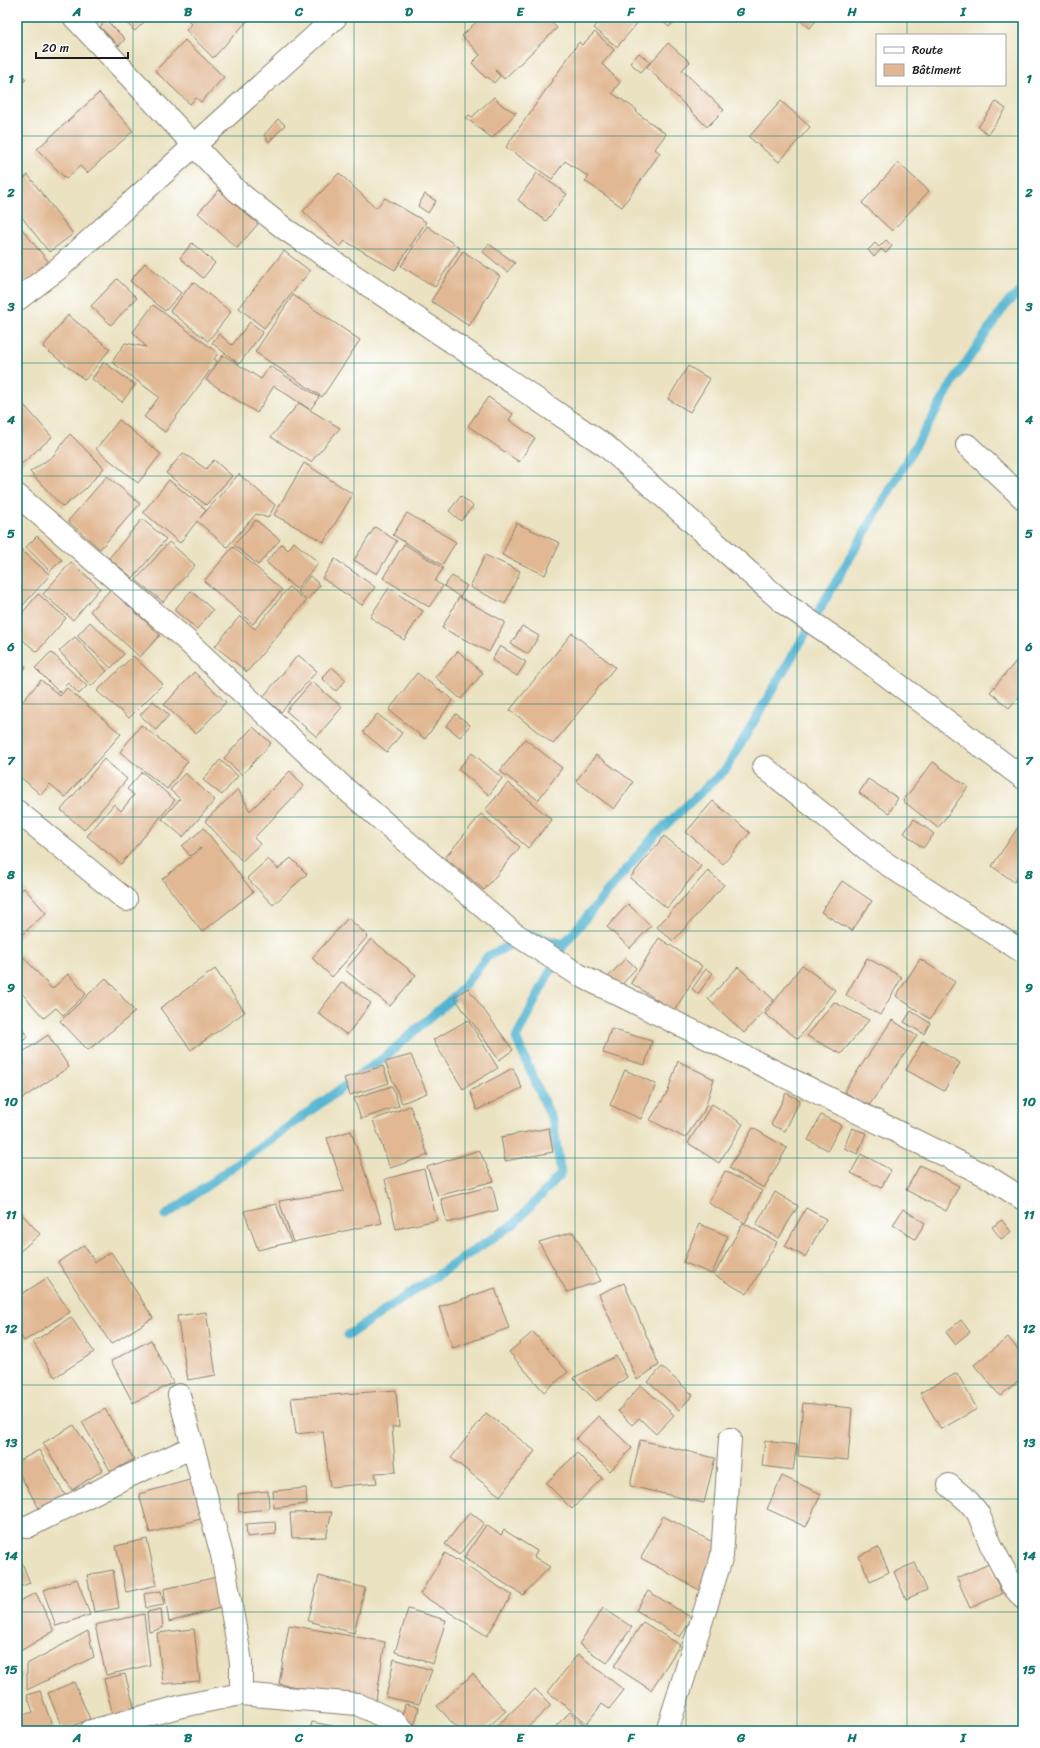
<svg xmlns="http://www.w3.org/2000/svg" width="1040" height="1748" viewBox="0 0 1040 1748" font-family="Sriracha,sans-serif">
  <style>
    .lines { fill: none; stroke-linecap: round; stroke-linejoin: round }
    .stream { stroke: #52b4d1; stroke-width: 9 }
    .building { fill: #e1b893 }
    .minor-casing { stroke: #847f6e; stroke-width: 24 }
    .minor { stroke: #fff; stroke-width: 22 }
    .grid { fill: none; stroke: #0f766e; stroke-width: 1; stroke-opacity: 0.55 }
    .neatline { fill: none; stroke: #0f766e; stroke-width: 1.5 }
    .grid-label { font-size: 13px; text-anchor: middle; font-weight: bold; fill: #0f766e }
  </style>
  <rect width="100%" height="100%" fill="#fff"/>
  <filter id="ink" filterUnits="userSpaceOnUse"><feTurbulence type="fractalNoise" baseFrequency=".025" numOctaves="2"/><feDisplacementMap in="SourceGraphic" scale="8" xChannelSelector="R" yChannelSelector="G"/><feConvolveMatrix kernelMatrix="1 2 1 2 8 2 1 2 1" color-interpolation-filters="sRGB"/></filter>
  <filter id="wash" filterUnits="userSpaceOnUse"><feTurbulence type="fractalNoise" baseFrequency=".012" numOctaves="4" result="noise"/><feDisplacementMap in="SourceGraphic" scale="16" xChannelSelector="R" yChannelSelector="G"/><feGaussianBlur stdDeviation="0.9" result="paint"/><feColorMatrix in="noise" values="0 0 0 0 0 0 0 0 0 0 0 0 0 0 0 0 0 1.4 0 .05"/><feComposite in="paint" operator="in"/></filter>
  <g filter="url(#wash)">
    <rect width="100%" height="100%" fill="#ebe2c1"/>
    <g class="lines">
      <path class="stream" d="M 165,1216 L 386,1056 L 457,994 L 488,956 L 531,935 L 564,944
        M 348,1335 L 515,1223 L 561,1174 L 553,1122 L 516,1038 L 564,944 L 655,835 L 726,769 L 956,377 L 1007,303 L 1023,290"/>
    </g>
    <g id="blocks">
      <path class="building" d="M 120,17 L 149,17 L 135,31 Z
        M 185,17 L 251,17 L 213,58 L 186,30 L 192,24 Z
        M 478,17 L 547,17 L 557,28 L 504,79 L 496,70 L 495,71 L 500,76 L 494,83 L 488,77 L 486,78 L 472,63 L 480,55 L 462,36 L 479,19 Z
        M 603,17 L 636,17 L 640,20 L 617,47 L 594,28 Z
        M 657,17 L 677,17 L 669,27 Z
        M 796,17 L 819,17 L 810,28 Z
        M 106,20 L 125,39 L 119,46 L 100,27 Z
        M 595,32 L 614,50 L 602,64 L 620,82 L 612,93 L 637,110 L 636,112 L 666,134 L 655,149 L 660,153 L 622,207 L 585,181 L 589,177 L 565,161 L 552,179 L 506,147 L 579,42 L 582,45 Z
        M 185,40 L 224,77 L 201,102 L 196,98 L 190,104 L 155,71 Z
        M 668,43 L 690,62 L 682,70 L 724,110 L 707,127 L 647,67 Z
        M 639,53 L 650,62 L 641,72 L 630,63 Z
        M 17,71 L 26,79 L 17,88 Z
        M 99,93 L 133,131 L 87,173 L 80,166 L 66,179 L 37,149 Z
        M 494,97 L 503,106 L 516,113 L 492,138 L 466,118 L 469,115 L 472,117 Z
        M 781,101 L 810,127 L 779,162 L 749,137 Z
        M 996,102 L 1006,109 L 988,134 L 978,127 Z
        M 278,119 L 285,125 L 269,142 L 264,135 Z
        M 898,163 L 929,191 L 892,231 L 862,203 Z
        M 339,173 L 376,208 L 385,198 L 426,222 L 395,270 L 345,241 L 340,247 L 303,211 Z
        M 537,173 L 567,194 L 546,221 L 518,200 Z
        M 28,175 L 73,234 L 49,252 L 17,211 L 17,184 Z
        M 219,190 L 258,224 L 237,248 L 198,213 Z
        M 425,194 L 436,201 L 428,213 L 418,206 Z
        M 18,224 L 51,265 L 17,292 L 17,225 Z
        M 427,226 L 460,248 L 435,287 L 401,266 Z
        M 886,240 L 892,246 L 886,253 L 881,249 L 874,257 L 868,250 L 875,243 L 879,247 Z
        M 192,243 L 215,263 L 203,278 L 180,258 Z
        M 489,244 L 515,263 L 507,272 L 483,252 Z
        M 284,251 L 310,271 L 264,328 L 239,308 Z
        M 463,251 L 500,276 L 469,326 L 431,301 Z
        M 145,263 L 181,293 L 165,311 L 130,281 Z
        M 117,279 L 137,298 L 111,325 L 91,306 Z
        M 193,282 L 231,312 L 208,341 L 170,311 Z
        M 293,295 L 360,340 L 322,397 L 255,352 Z
        M 153,305 L 218,353 L 214,359 L 217,361 L 165,432 L 144,417 L 159,397 L 112,362 L 125,343 L 146,347 L 133,332 Z
        M 68,315 L 110,349 L 85,380 L 43,347 Z
        M 250,322 L 263,332 L 239,364 L 212,343 L 219,334 L 232,345 Z
        M 223,355 L 261,379 L 270,366 L 319,397 L 310,410 L 340,428 L 311,462 L 271,437 L 299,403 L 309,409 L 274,386 L 257,413 L 206,380 Z
        M 104,362 L 135,385 L 122,402 L 92,379 Z
        M 688,366 L 710,379 L 690,412 L 668,399 Z
        M 17,397 L 52,437 L 17,468 Z
        M 488,397 L 513,414 L 509,420 L 535,438 L 519,462 L 468,426 Z
        M 119,420 L 161,454 L 138,483 L 96,449 Z
        M 70,434 L 104,468 L 85,489 L 63,507 L 30,472 L 53,456 Z
        M 183,453 L 206,469 L 214,460 L 232,476 L 206,505 L 166,473 Z
        M 304,463 L 353,494 L 324,542 L 274,515 Z
        M 239,474 L 275,505 L 268,518 L 256,514 L 227,547 L 197,521 L 180,543 L 143,512 L 169,480 L 206,510 L 200,518 Z
        M 107,476 L 140,504 L 100,549 L 68,521 Z
        M 461,496 L 473,506 L 461,521 L 449,511 Z
        M 407,513 L 456,542 L 442,565 L 393,535 Z
        M 142,519 L 166,539 L 133,578 L 109,558 Z
        M 256,520 L 280,540 L 258,565 L 234,545 Z
        M 516,523 L 560,543 L 545,575 L 502,555 Z
        M 375,527 L 397,541 L 377,574 L 354,560 Z
        M 37,536 L 62,560 L 50,571 L 26,547 Z
        M 169,542 L 195,565 L 163,602 L 136,580 Z
        M 294,542 L 319,563 L 296,589 L 266,562 L 282,544 L 288,550 Z
        M 404,544 L 443,568 L 435,581 L 443,586 L 429,607 L 383,578 Z
        M 17,546 L 50,575 L 17,612 Z
        M 233,547 L 282,590 L 253,624 L 204,581 Z
        M 485,555 L 520,571 L 505,604 L 470,587 Z
        M 335,559 L 375,587 L 362,605 L 322,578 Z
        M 71,562 L 100,588 L 73,620 L 43,594 Z
        M 310,576 L 320,585 L 307,600 L 297,591 Z
        M 452,576 L 467,586 L 460,597 L 444,586 Z
        M 289,587 L 306,601 L 247,672 L 215,646 L 240,616 L 255,629 Z
        M 389,588 L 423,611 L 404,640 L 370,617 Z
        M 111,589 L 160,635 L 140,657 L 90,611 Z
        M 191,591 L 213,610 L 197,629 L 174,610 Z
        M 38,594 L 66,618 L 37,652 L 17,635 L 17,619 Z
        M 459,597 L 505,622 L 489,652 L 442,628 Z
        M 90,622 L 124,654 L 111,668 L 77,636 Z
        M 522,626 L 539,636 L 528,654 L 511,644 Z
        M 572,633 L 615,667 L 553,744 L 510,710 Z
        M 75,637 L 107,671 L 91,686 L 59,651 Z
        M 500,646 L 526,662 L 517,676 L 492,660 Z
        M 458,651 L 483,673 L 461,699 L 435,677 Z
        M 51,652 L 87,686 L 79,694 L 68,683 L 59,692 L 35,668 Z
        M 1023,653 L 1023,692 L 1009,708 L 990,692 Z
        M 298,655 L 317,671 L 281,712 L 263,697 Z
        M 133,656 L 163,684 L 129,718 L 97,691 Z
        M 17,660 L 26,667 L 17,678 Z
        M 332,667 L 346,680 L 336,691 L 322,678 Z
        M 194,672 L 226,702 L 196,734 L 164,705 Z
        M 417,673 L 453,700 L 425,739 L 389,710 Z
        M 41,680 L 60,696 L 67,688 L 121,734 L 65,797 L 50,784 L 41,795 L 17,774 L 17,708 Z
        M 312,682 L 342,707 L 317,737 L 286,711 Z
        M 153,701 L 169,715 L 156,730 L 140,715 Z
        M 377,714 L 402,733 L 387,752 L 363,732 Z
        M 456,714 L 470,725 L 460,737 L 446,726 Z
        M 141,725 L 188,761 L 167,789 L 120,752 Z
        M 253,727 L 271,743 L 242,775 L 224,758 Z
        M 525,739 L 562,768 L 538,800 L 500,771 Z
        M 472,753 L 502,778 L 489,795 L 458,769 Z
        M 596,755 L 633,782 L 614,809 L 576,781 Z
        M 104,759 L 127,779 L 84,830 L 61,810 Z
        M 220,760 L 238,776 L 222,795 L 203,780 Z
        M 933,762 L 968,787 L 938,828 L 903,801 Z
        M 290,771 L 304,786 L 254,838 L 260,844 L 242,861 L 205,821 L 238,789 L 250,811 Z
        M 142,772 L 175,800 L 121,864 L 87,836 L 114,804 L 121,811 L 134,795 L 127,789 Z
        M 185,773 L 215,800 L 183,837 L 162,819 L 180,799 L 170,790 Z
        M 868,779 L 898,798 L 889,813 L 859,793 Z
        M 508,783 L 552,820 L 528,848 L 485,810 Z
        M 713,801 L 750,833 L 723,864 L 686,832 Z
        M 481,814 L 520,847 L 484,890 L 445,858 Z
        M 914,819 L 934,834 L 923,848 L 904,833 Z
        M 1023,820 L 1023,870 L 1014,882 L 992,866 Z
        M 204,828 L 253,892 L 202,932 L 162,879 L 201,849 L 200,848 L 190,856 L 182,846 Z
        M 664,836 L 701,866 L 667,908 L 630,878 Z
        M 291,858 L 307,874 L 273,905 L 247,878 L 268,859 L 278,869 Z
        M 708,871 L 724,885 L 673,941 L 657,927 Z
        M 842,881 L 872,901 L 852,931 L 821,912 Z
        M 24,888 L 46,913 L 17,939 L 17,894 Z
        M 628,904 L 651,926 L 630,948 L 607,927 Z
        M 348,918 L 368,936 L 332,977 L 312,958 Z
        M 659,938 L 702,966 L 674,1011 L 631,983 Z
        M 371,939 L 416,975 L 390,1006 L 345,970 Z
        M 20,953 L 52,989 L 68,974 L 86,994 L 63,1015 L 56,1008 L 44,1018 L 17,988 L 17,956 Z
        M 626,958 L 636,968 L 619,988 L 608,977 Z
        M 867,958 L 902,977 L 880,1015 L 846,995 Z
        M 920,959 L 955,982 L 930,1019 L 896,996 Z
        M 802,965 L 835,990 L 798,1039 L 765,1014 Z
        M 738,967 L 774,1000 L 744,1033 L 708,999 Z
        M 215,969 L 245,1012 L 191,1050 L 160,1008 Z
        M 706,969 L 713,973 L 698,994 L 692,989 Z
        M 106,978 L 135,1012 L 88,1050 L 60,1021 Z
        M 342,982 L 371,1003 L 347,1035 L 318,1013 Z
        M 468,988 L 513,1050 L 499,1060 L 454,997 Z
        M 834,1002 L 869,1020 L 841,1054 L 807,1036 Z
        M 911,1011 L 930,1023 L 924,1034 L 904,1022 Z
        M 468,1020 L 498,1068 L 463,1089 L 433,1040 Z
        M 892,1020 L 917,1036 L 868,1107 L 844,1091 Z
        M 17,1023 L 28,1037 L 17,1045 Z
        M 611,1029 L 652,1041 L 645,1065 L 603,1053 Z
        M 48,1035 L 69,1067 L 17,1102 L 17,1056 Z
        M 923,1041 L 960,1063 L 944,1091 L 906,1070 Z
        M 411,1055 L 427,1093 L 402,1103 L 385,1062 Z
        M 678,1061 L 714,1079 L 704,1111 L 685,1138 L 650,1120 L 668,1091 Z
        M 383,1066 L 389,1083 L 350,1095 L 344,1078 Z
        M 513,1068 L 522,1088 L 477,1110 L 470,1091 Z
        M 625,1070 L 656,1084 L 641,1119 L 610,1105 Z
        M 392,1086 L 399,1106 L 361,1119 L 354,1098 Z
        M 786,1093 L 800,1100 L 785,1131 L 771,1125 Z
        M 712,1104 L 743,1124 L 719,1163 L 688,1143 Z
        M 410,1106 L 428,1155 L 390,1168 L 373,1120 Z
        M 821,1115 L 841,1125 L 828,1150 L 808,1140 Z
        M 549,1128 L 553,1152 L 505,1161 L 501,1137 Z
        M 753,1128 L 787,1148 L 764,1188 L 729,1168 Z
        M 852,1128 L 866,1133 L 858,1154 L 844,1148 Z
        M 351,1131 L 382,1223 L 293,1242 L 279,1201 L 344,1191 L 327,1138 Z
        M 479,1150 L 494,1181 L 438,1196 L 427,1167 Z
        M 861,1154 L 891,1170 L 881,1188 L 851,1173 Z
        M 920,1165 L 959,1186 L 946,1211 L 906,1190 Z
        M 424,1169 L 437,1220 L 396,1229 L 385,1179 Z
        M 725,1171 L 762,1191 L 745,1223 L 708,1203 Z
        M 492,1186 L 498,1210 L 447,1223 L 441,1199 Z
        M 775,1192 L 798,1206 L 779,1238 L 756,1225 Z
        M 276,1204 L 291,1242 L 258,1250 L 244,1211 Z
        M 806,1208 L 826,1219 L 805,1257 L 785,1246 Z
        M 903,1209 L 925,1223 L 915,1239 L 893,1225 Z
        M 18,1210 L 40,1234 L 17,1254 L 17,1211 Z
        M 1002,1220 L 1011,1232 L 1001,1239 L 992,1227 Z
        M 743,1223 L 777,1242 L 747,1294 L 714,1275 Z
        M 699,1224 L 728,1236 L 712,1274 L 683,1262 Z
        M 573,1232 L 601,1281 L 567,1292 L 539,1242 Z
        M 84,1245 L 95,1262 L 111,1252 L 153,1318 L 111,1344 L 58,1262 Z
        M 47,1278 L 70,1312 L 24,1341 L 17,1330 L 17,1297 Z
        M 624,1283 L 659,1365 L 637,1380 L 599,1294 Z
        M 495,1288 L 509,1328 L 453,1348 L 439,1307 Z
        M 206,1312 L 216,1375 L 188,1380 L 177,1316 Z
        M 71,1317 L 94,1352 L 55,1377 L 33,1342 Z
        M 961,1320 L 970,1332 L 955,1344 L 946,1332 Z
        M 533,1332 L 568,1372 L 544,1392 L 509,1352 Z
        M 1008,1337 L 1023,1356 L 1023,1377 L 1000,1396 L 974,1365 Z
        M 151,1340 L 173,1383 L 133,1403 L 111,1361 Z
        M 616,1356 L 627,1377 L 596,1401 L 573,1378 Z
        M 662,1367 L 693,1395 L 679,1410 L 648,1382 Z
        M 957,1373 L 977,1409 L 941,1429 L 920,1393 Z
        M 641,1385 L 674,1415 L 656,1434 L 639,1418 L 632,1425 L 618,1411 Z
        M 396,1390 L 399,1427 L 392,1427 L 396,1472 L 375,1473 L 377,1483 L 330,1487 L 323,1431 L 296,1434 L 291,1398 Z
        M 803,1403 L 852,1408 L 848,1460 L 798,1456 Z
        M 105,1409 L 134,1459 L 111,1472 L 82,1422 Z
        M 486,1413 L 535,1451 L 500,1496 L 451,1458 Z
        M 598,1416 L 632,1448 L 610,1471 L 576,1439 Z
        M 74,1425 L 103,1470 L 72,1490 L 43,1443 Z
        M 640,1440 L 715,1458 L 704,1503 L 630,1486 Z
        M 765,1441 L 797,1445 L 793,1470 L 762,1466 Z
        M 39,1450 L 65,1495 L 40,1510 L 17,1470 L 17,1462 Z
        M 577,1453 L 602,1478 L 572,1509 L 546,1483 Z
        M 782,1476 L 821,1494 L 806,1527 L 767,1509 Z
        M 193,1479 L 204,1518 L 150,1533 L 139,1494 Z
        M 306,1488 L 307,1504 L 274,1508 L 273,1491 Z
        M 268,1491 L 269,1509 L 239,1512 L 238,1494 Z
        M 332,1512 L 326,1537 L 292,1538 L 290,1513 Z
        M 470,1512 L 484,1523 L 459,1555 L 445,1544 Z
        M 663,1516 L 724,1548 L 701,1591 L 641,1558 Z
        M 275,1522 L 276,1534 L 247,1537 L 246,1524 Z
        M 486,1525 L 501,1535 L 504,1530 L 537,1551 L 534,1557 L 550,1567 L 523,1595 L 464,1558 Z
        M 147,1539 L 157,1585 L 126,1592 L 116,1546 Z
        M 878,1547 L 889,1572 L 870,1581 L 859,1556 Z
        M 18,1553 L 30,1583 L 17,1588 L 17,1554 Z
        M 445,1553 L 512,1595 L 487,1636 L 420,1594 Z
        M 915,1563 L 927,1590 L 906,1599 L 894,1572 Z
        M 989,1564 L 1002,1594 L 970,1608 L 957,1578 Z
        M 113,1570 L 119,1608 L 94,1612 L 87,1575 Z
        M 319,1576 L 365,1588 L 354,1633 L 308,1621 Z
        M 217,1577 L 220,1608 L 169,1622 L 164,1589 Z
        M 77,1579 L 90,1615 L 56,1626 L 43,1590 Z
        M 161,1591 L 164,1605 L 146,1608 L 144,1594 Z
        M 648,1591 L 692,1618 L 680,1637 L 636,1610 Z
        M 36,1593 L 54,1631 L 17,1653 L 17,1602 Z
        M 603,1608 L 632,1627 L 607,1663 L 579,1644 Z
        M 161,1609 L 163,1628 L 149,1632 L 147,1612 Z
        M 408,1609 L 446,1620 L 433,1664 L 395,1652 Z
        M 144,1614 L 150,1665 L 106,1675 L 95,1625 Z
        M 643,1622 L 680,1645 L 651,1690 L 614,1666 Z
        M 289,1625 L 385,1642 L 376,1700 L 279,1684 Z
        M 194,1629 L 200,1681 L 163,1684 L 157,1633 Z
        M 88,1631 L 94,1657 L 27,1690 L 27,1664 Z
        M 578,1654 L 624,1690 L 609,1709 L 602,1704 L 587,1723 L 548,1692 Z
        M 394,1659 L 432,1670 L 419,1704 L 386,1697 Z
        M 21,1672 L 20,1692 L 17,1694 L 17,1674 Z
        M 125,1674 L 135,1710 L 113,1716 L 104,1679 Z
        M 473,1674 L 506,1711 L 483,1731 L 460,1731 L 437,1706 Z
        M 74,1682 L 90,1719 L 63,1730 L 48,1693 Z
        M 535,1689 L 551,1705 L 524,1731 L 492,1731 Z
        M 40,1691 L 54,1731 L 17,1731 L 17,1717 L 33,1712 L 27,1695 Z
        M 405,1704 L 419,1707 L 415,1724 L 401,1721 Z
        M 570,1712 L 592,1731 L 559,1731 L 555,1727 Z
        M 312,1722 L 338,1727 L 336,1731 L 310,1731 Z"/>
    </g>
  </g>
  <g filter="url(#ink)">
    <use href="#blocks" fill-opacity="0" stroke="#847f6e" stroke-width="1"/>
    <g class="lines">
      <g class="minor-casing">
        <path id="minor" d="M 74,17 L 237,191 L 285,229 L 606,446 L 785,604 L 851,649 L 1023,778
          M 17,300 L 58,269 L 336,17
          M 967,445 L 1023,498
          M 17,495 L 185,639 L 342,786 L 512,932 L 579,975 L 985,1175 L 1023,1199
          M 764,767 L 879,859 L 1023,952
          M 17,811 L 126,900
          M 179,1395 L 222,1555 L 241,1662 L 241,1694
          M 949,1485 L 968,1501 L 978,1513 L 991,1545 L 1012,1585 L 1023,1598
          M 27,1527 L 118,1481 L 193,1447
          M 91,1731 L 182,1706 L 241,1694 L 357,1704 L 393,1721 L 404,1731
          M 667,1731 L 722,1556 L 730,1439"/>
      </g>
      <use href="#minor" class="minor"/>
    </g>
  </g>
  <path class="grid" d="M 133,17 L 133,1731M 243,17 L 243,1731M 354,17 L 354,1731M 465,17 L 465,1731M 575,17 L 575,1731M 686,17 L 686,1731M 797,17 L 797,1731M 907,17 L 907,35M 907,85 L 907,1731M 17,136 L 1023,136M 17,249 L 1023,249M 17,363 L 1023,363M 17,476 L 1023,476M 17,590 L 1023,590M 17,704 L 1023,704M 17,817 L 1023,817M 17,931 L 1023,931M 17,1044 L 1023,1044M 17,1158 L 1023,1158M 17,1272 L 1023,1272M 17,1385 L 1023,1385M 17,1499 L 1023,1499M 17,1612 L 1023,1612"/>
  <rect width="1040" height="1748" fill="none" stroke="#fff" stroke-width="44"/>
  <rect x="876" y="34" width="130" height="52" fill="#ffffff" stroke="#a4a4a4"/>
  <rect x="884" y="47" width="20" height="6" fill="#ffffff" stroke="#a4a4a4"/>
  <text x="912" y="54" font-size="12" fill="#1c1c1c">Route</text>
  <rect x="884" y="64" width="20" height="12" fill="#e1b893" stroke="#a4a4a4"/>
  <text x="912" y="74" font-size="12" fill="#1c1c1c">Bâtiment</text>
  <path d="M36 52v6h92v-6" fill="none" stroke="#1c1c1c" stroke-width="2"/>
  <text x="42" y="52" font-size="12" fill="#1c1c1c" stroke="#ffffff" stroke-width="3" paint-order="stroke">20 m</text>
  <rect x="22" y="22" width="996" height="1704" class="neatline"/>
  <g class="grid-label">
    <text x="77" y="16">A</text>
    <text x="188" y="16">B</text>
    <text x="299" y="16">C</text>
    <text x="409" y="16">D</text>
    <text x="520" y="16">E</text>
    <text x="631" y="16">F</text>
    <text x="741" y="16">G</text>
    <text x="852" y="16">H</text>
    <text x="963" y="16">I</text>
    <text x="11" y="83">1</text>
    <text x="1029" y="83">1</text>
    <text x="11" y="197">2</text>
    <text x="1029" y="197">2</text>
    <text x="11" y="311">3</text>
    <text x="1029" y="311">3</text>
    <text x="11" y="424">4</text>
    <text x="1029" y="424">4</text>
    <text x="11" y="538">5</text>
    <text x="1029" y="538">5</text>
    <text x="11" y="651">6</text>
    <text x="1029" y="651">6</text>
    <text x="11" y="765">7</text>
    <text x="1029" y="765">7</text>
    <text x="11" y="879">8</text>
    <text x="1029" y="879">8</text>
    <text x="11" y="992">9</text>
    <text x="1029" y="992">9</text>
    <text x="11" y="1106">10</text>
    <text x="1029" y="1106">10</text>
    <text x="11" y="1219">11</text>
    <text x="1029" y="1219">11</text>
    <text x="11" y="1333">12</text>
    <text x="1029" y="1333">12</text>
    <text x="11" y="1447">13</text>
    <text x="1029" y="1447">13</text>
    <text x="11" y="1560">14</text>
    <text x="1029" y="1560">14</text>
    <text x="11" y="1674">15</text>
    <text x="1029" y="1674">15</text>
    <text x="77" y="1742">A</text>
    <text x="188" y="1742">B</text>
    <text x="299" y="1742">C</text>
    <text x="409" y="1742">D</text>
    <text x="520" y="1742">E</text>
    <text x="631" y="1742">F</text>
    <text x="741" y="1742">G</text>
    <text x="852" y="1742">H</text>
    <text x="963" y="1742">I</text>
  </g>
</svg>
